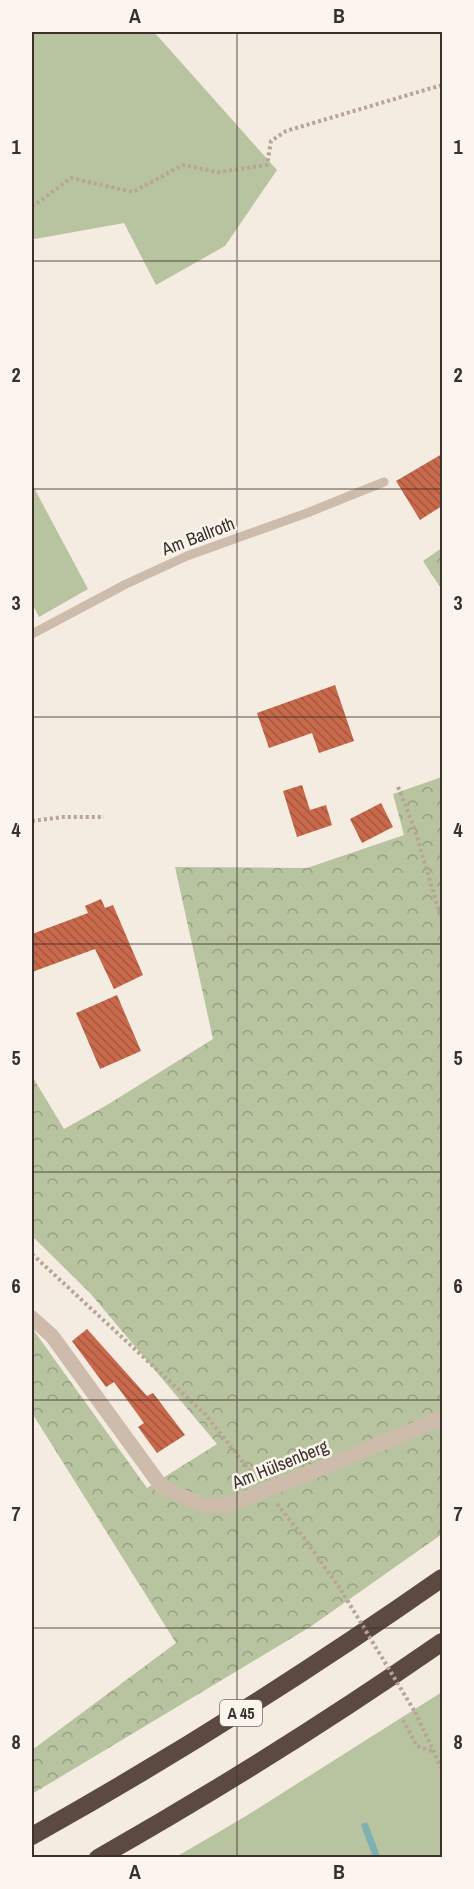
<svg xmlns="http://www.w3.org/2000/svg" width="474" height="1889" viewBox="0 0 474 1889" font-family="'Archivo Narrow',sans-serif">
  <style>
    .grass { fill: #b8c4a0 }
    .forest { fill: url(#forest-crowns) }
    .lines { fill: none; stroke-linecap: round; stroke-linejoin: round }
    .stream { stroke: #7fb0b2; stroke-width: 7 }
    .building { fill: url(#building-back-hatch) }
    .path { stroke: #b9a596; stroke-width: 4; stroke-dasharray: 3 3; stroke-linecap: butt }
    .service { stroke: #cdbbac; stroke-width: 9 }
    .minor { stroke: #cdbbac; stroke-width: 15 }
    .motorway { stroke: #5c4a42; stroke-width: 18 }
    .path-bridge { stroke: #b9a596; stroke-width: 4; stroke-dasharray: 3 3; stroke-linecap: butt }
    .minor-bridge { stroke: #cdbbac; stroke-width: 15 }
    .grid { fill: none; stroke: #3b302b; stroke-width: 1.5; stroke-opacity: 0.55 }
    .labels { text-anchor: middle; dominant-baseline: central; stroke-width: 5; stroke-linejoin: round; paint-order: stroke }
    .shield { fill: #fbf5ee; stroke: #756b66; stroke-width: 1.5 }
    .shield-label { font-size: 16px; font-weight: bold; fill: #3b302b }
    .street-label { font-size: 18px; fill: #3b302b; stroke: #fbf5ee }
    .neatline { fill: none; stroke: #3b302b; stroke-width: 2 }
    .grid-label { font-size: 20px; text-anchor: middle; font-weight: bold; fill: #3b302b }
  </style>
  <defs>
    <pattern id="forest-crowns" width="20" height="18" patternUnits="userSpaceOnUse" patternTransform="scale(1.5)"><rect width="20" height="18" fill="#b8c4a0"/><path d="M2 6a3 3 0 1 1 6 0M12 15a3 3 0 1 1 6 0" fill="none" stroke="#97a083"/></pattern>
    <pattern id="building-back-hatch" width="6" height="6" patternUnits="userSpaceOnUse" patternTransform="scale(1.5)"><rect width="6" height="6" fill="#c8694b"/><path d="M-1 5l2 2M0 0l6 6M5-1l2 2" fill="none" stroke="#a4573f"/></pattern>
  </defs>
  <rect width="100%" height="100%" fill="#f4ebe1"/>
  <path class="grass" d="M 32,32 L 154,32 L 277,170 L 225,246 L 156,285 L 124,223 L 35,239 L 32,234 Z
    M 32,484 L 88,589 L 39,617 L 32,603 Z
    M 442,1692 L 442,1857 L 176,1857 L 246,1816 Z"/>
  <path class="forest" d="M 442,548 L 442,590 L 423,561 Z
    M 442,777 L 442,1534 L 310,1627 L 32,1794 L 32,1750 L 176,1643 L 32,1413 L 32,1328 L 147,1488 L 217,1444 L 90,1293 L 32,1236 L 32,1076 L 64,1129 L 107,1105 L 213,1039 L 175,867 L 307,868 L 404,835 L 393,794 Z"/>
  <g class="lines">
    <path class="stream" d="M 365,1826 L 377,1858"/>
  </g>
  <path class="building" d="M 442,454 L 442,506 L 420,520 L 396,481 Z
    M 335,685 L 354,741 L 319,753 L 312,733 L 269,748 L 257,713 Z
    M 302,785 L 310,810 L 326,805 L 332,825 L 297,837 L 283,791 Z
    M 381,803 L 393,827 L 362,843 L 350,819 Z
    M 101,899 L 105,908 L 113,905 L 143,975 L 114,989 L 95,949 L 32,972 L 32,934 L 88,913 L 85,906 Z
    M 117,995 L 141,1051 L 100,1069 L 76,1013 Z
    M 87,1329 L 147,1396 L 153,1393 L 185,1435 L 157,1453 L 138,1427 L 144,1423 L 114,1382 L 106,1387 L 72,1341 Z"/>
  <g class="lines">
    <path class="path" d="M 32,207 L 71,178 L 133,192 L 183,165 L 218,172 L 267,165 L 271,141 L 286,131 L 442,85
      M 398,787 L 415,830 L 442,921
      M 32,821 L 63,817 L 104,817
      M 32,1254 L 205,1414 L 253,1475
      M 277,1504 L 302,1535 L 341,1590
      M 415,1712 L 442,1769
      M 403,1720 L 417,1746 L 434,1752"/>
    <path class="service" d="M 32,634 L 126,584 L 187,556 L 307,513 L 384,482"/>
    <path class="minor" d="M 32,1318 L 52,1336 L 161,1486 L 201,1505 L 228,1505
      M 305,1475 L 442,1418"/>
    <path class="motorway" d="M 32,1836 C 173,1757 309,1671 442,1578
      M 98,1858 C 216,1791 331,1719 442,1642"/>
    <path class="path-bridge" d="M 341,1590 L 415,1712"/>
    <path class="minor-bridge" d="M 228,1505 L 305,1475"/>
  </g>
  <path class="grid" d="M 237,32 L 237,1858M 32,261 L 442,261M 32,489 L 442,489M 32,717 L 442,717M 32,944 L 442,944M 32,1172 L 442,1172M 32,1400 L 442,1400M 32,1628 L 442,1628"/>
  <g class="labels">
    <rect class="shield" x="220" y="1700" width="42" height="26" rx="4.5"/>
    <g class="shield-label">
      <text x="241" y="1713">A 45</text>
    </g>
    <g class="street-label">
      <text transform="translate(198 536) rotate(-21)">Am Ballroth</text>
      <text transform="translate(280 1464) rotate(-22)">Am Hülsenberg</text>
    </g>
  </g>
  <rect width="474" height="1889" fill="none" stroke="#fbf5ee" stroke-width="66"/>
  <rect x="33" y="33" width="408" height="1823" class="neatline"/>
  <g class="grid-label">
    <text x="135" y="23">A</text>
    <text x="339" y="23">B</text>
    <text x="16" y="154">1</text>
    <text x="458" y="154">1</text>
    <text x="16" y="382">2</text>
    <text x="458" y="382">2</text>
    <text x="16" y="610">3</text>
    <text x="458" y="610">3</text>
    <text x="16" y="837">4</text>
    <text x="458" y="837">4</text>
    <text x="16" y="1065">5</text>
    <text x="458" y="1065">5</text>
    <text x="16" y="1293">6</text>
    <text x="458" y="1293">6</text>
    <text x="16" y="1521">7</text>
    <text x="458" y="1521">7</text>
    <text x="16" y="1749">8</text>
    <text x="458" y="1749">8</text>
    <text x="135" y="1879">A</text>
    <text x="339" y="1879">B</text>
  </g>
</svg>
